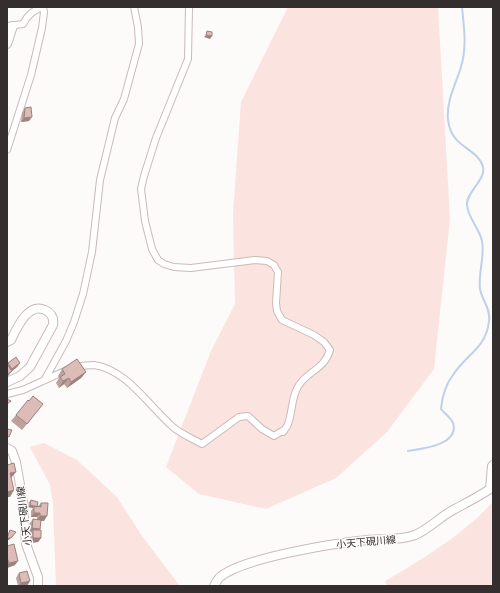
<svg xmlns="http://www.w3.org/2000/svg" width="500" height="593" viewBox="0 0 500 593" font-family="'IBM Plex Sans','Noto Sans JP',sans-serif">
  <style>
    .green { fill: #fbe3df }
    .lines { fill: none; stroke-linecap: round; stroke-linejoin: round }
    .stream { stroke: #bfd1ea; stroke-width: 2 }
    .street-casing { stroke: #c9bbb9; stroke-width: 8 }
    .secondary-casing { stroke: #c9bbb9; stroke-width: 10 }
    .street { stroke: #fff; stroke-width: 6 }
    .secondary { stroke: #fff; stroke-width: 8 }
    .wall { fill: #bea19d }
    .shaded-wall { fill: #9b837f }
    .building { fill: #ddbbb6; stroke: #9b837f }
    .labels { text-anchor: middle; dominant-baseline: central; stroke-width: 3; stroke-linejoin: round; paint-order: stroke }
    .street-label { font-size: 10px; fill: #342f2e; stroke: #fdfafa }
  </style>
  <rect width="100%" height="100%" fill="#fdfafa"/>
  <path class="green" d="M 288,7 L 438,7 L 450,219 L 434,369 L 387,432 L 336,478 L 266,509 L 199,494 L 166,467 L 211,351 L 235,304 L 233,214 L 241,102 Z
    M 44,443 L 77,460 L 117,497 L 142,536 L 180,586 L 56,586 L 53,504 L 50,485 L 30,447 Z
    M 493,502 L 493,586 L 387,586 L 385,581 C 423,559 464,534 493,502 Z"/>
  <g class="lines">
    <path class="stream" d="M 408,451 C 421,449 460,445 453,423 C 451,418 445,414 441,409 C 442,398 446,384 453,375 C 466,354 486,349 489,321 C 491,309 482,300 480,289 C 478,273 485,257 482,241 C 479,228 468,218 467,205 C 466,192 486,180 483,167 C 480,154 463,148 456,139 C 451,134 449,127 448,120 C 446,101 456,84 461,67 C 467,47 464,27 462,7"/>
    <g class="street-casing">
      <path id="street" d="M 7,26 L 23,24 C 28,15 32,11 43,7 L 44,12 L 42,28 L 31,75 L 7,150
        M 75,367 C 81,366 88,365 94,365 C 126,369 149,406 173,427 C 181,434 193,439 202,444 L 239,417 L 248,416 L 262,429 L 274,436 L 282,431 L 283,432 C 285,429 287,427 288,424 C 293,411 291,396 299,385 C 309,370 324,370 330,350 L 324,342 L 314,335 L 282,320 L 277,311 L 276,303 L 278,272 L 274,265 L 267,261 L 255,260 L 191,268 L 174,267 L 164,264 L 158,260 L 152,249 L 145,221 L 141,189 L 144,176 L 156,138 L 188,59 L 189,7
        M 45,379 L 66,341 L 74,322 L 83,294 L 92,252 L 100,180 L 115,118 L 124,99 L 139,44 L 138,27 L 134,7
        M 7,394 L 23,390 L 67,370"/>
    </g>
    <g class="secondary-casing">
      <path id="secondary" d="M 7,44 L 13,26
        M 7,342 L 11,340 C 17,328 28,302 45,310 C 52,313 54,318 53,325 L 30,367 L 20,376 L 7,382
        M 7,448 L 12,451 L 16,462 L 23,502 L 26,544 L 38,577 L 38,586
        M 214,586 C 216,583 217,580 219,578 C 240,558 336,543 367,540 C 383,538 400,541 415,535 C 429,529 440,517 453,510 C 466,503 478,497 490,489 L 492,466 L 493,465"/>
    </g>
    <use href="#street" class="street"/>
    <use href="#secondary" class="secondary"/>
  </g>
  <path class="wall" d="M 25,108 L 29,121 L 21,122 L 22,113 Z
    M 8,363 L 20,363 L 17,367 L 12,371 L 7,377 L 7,364 Z
    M 62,369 L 86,372 L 81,378 L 67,388 L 64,384 L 59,388 L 56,383 L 59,378 L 58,376 Z
    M 29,401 L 43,404 L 22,430 L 11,421 L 16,415 Z
    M 31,500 L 37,506 L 38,506 L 41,503 L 44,521 L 41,521 L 40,530 L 41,538 L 38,542 L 30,543 L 30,534 L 31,532 L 29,532 L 30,523 L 33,519 L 37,519 L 37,517 L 31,517 L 31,511 L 33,508 L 28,507 L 29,502 Z
    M 7,546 L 15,565 L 7,568 Z
    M 19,573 L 27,586 L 18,586 L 16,578 Z"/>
  <path class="shaded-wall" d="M 206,35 L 212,36 L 210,39 L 204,37 Z
    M 32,117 L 29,121 L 21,122 L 24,118 Z
    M 20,363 L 17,367 L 12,371 L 7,377 L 7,375 L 12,369 Z
    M 86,372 L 81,378 L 67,388 L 71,382 Z
    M 69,378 L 64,384 L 59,388 L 63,381 Z
    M 16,472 L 11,478 L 10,473 Z
    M 14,490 L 10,497 L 7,497 L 7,492 Z
    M 30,505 L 34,506 L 33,508 L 28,507 Z
    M 34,513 L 40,513 L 37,517 L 31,517 Z
    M 40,516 L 47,516 L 44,521 L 37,520 Z
    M 32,528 L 40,529 L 37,533 L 33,530 L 31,532 L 29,532 Z
    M 16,532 L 9,540 L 7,540 L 7,538 Z
    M 33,538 L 41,538 L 38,542 L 30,543 Z
    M 18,561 L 15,565 L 7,568 L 7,566 L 9,563 Z
    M 30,581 L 27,586 L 19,586 L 21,583 Z"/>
  <path class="building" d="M 207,31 L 212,32 L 212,36 L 206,35 Z
    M 31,107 L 32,117 L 24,118 L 25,108 Z
    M 16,357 L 20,363 L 12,369 L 8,363 Z
    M 77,359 L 86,372 L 71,382 L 69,378 L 63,381 L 60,377 L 65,374 L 62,369 Z
    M 7,364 L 12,371 L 7,375 Z
    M 33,396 L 43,404 L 27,424 L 16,415 L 28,400 L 29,401 Z
    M 7,399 L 11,401 L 7,404 Z
    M 7,429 L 12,430 L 9,437 L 7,436 Z
    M 14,463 L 16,472 L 10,473 L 14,490 L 7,492 L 7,465 Z
    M 31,500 L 38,502 L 37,507 L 30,505 Z
    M 41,503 L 48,503 L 47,516 L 40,516 L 40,513 L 34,513 L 34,506 L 41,507 Z
    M 33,519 L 41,520 L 40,529 L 32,528 Z
    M 10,530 L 16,532 L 11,538 L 7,538 Z
    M 33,530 L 41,530 L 41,538 L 33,538 Z
    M 14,544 L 18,561 L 9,563 L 7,558 L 7,546 Z
    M 27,571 L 30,581 L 21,583 L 19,573 Z"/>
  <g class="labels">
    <g class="street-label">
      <text transform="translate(24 516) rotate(-97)">小天下硯川線</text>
      <text transform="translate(366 542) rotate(-5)">小天下硯川線</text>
    </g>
  </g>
  <rect width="500" height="593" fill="none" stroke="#342f2e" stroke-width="16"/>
</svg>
